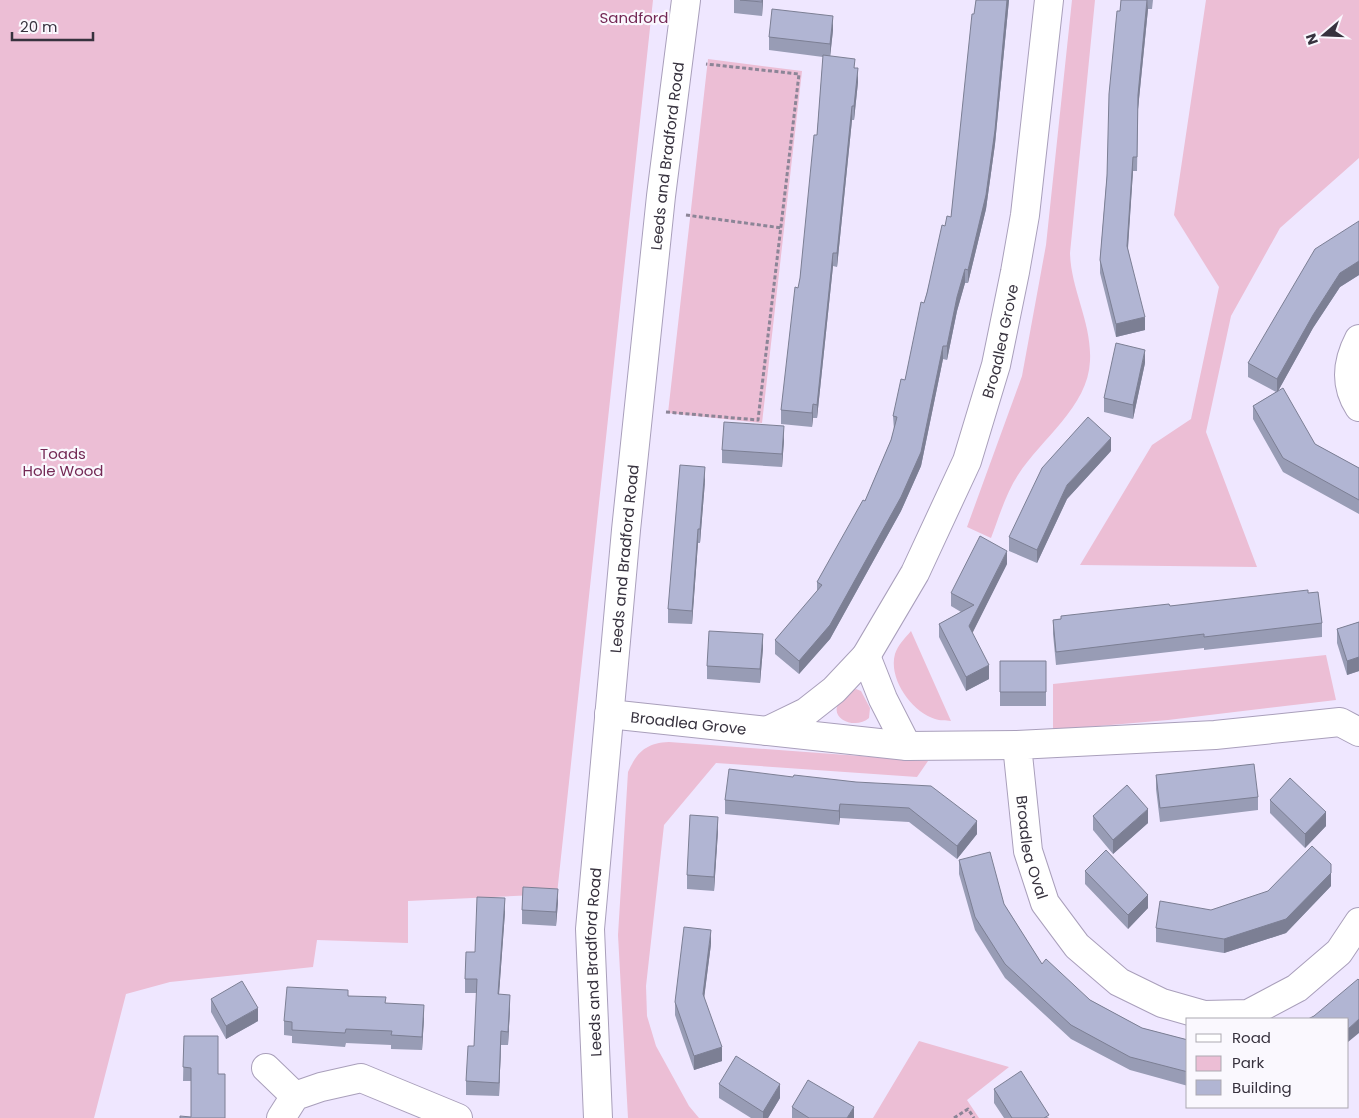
<svg xmlns="http://www.w3.org/2000/svg" width="1359" height="1118" viewBox="0 0 1359 1118" font-family="Poppins,sans-serif">
  <style>
    .green { fill: #ecbed5 }
    .lines { fill: none; stroke-linecap: round; stroke-linejoin: round }
    .minor-casing { stroke: #a99fbb; stroke-width: 30 }
    .secondary-casing { stroke: #a99fbb; stroke-width: 30 }
    .path { stroke: #8c8597; stroke-width: 3; stroke-dasharray: 4 2.5; stroke-linecap: butt }
    .minor { stroke: #fff; stroke-width: 28 }
    .secondary { stroke: #fff; stroke-width: 28 }
    .wall { fill: #989cb5 }
    .shaded-wall { fill: #7c7f94 }
    .building { fill: #b1b5d3; stroke: #7c7f94 }
    .labels { text-anchor: middle; dominant-baseline: central; stroke-width: 4.5; stroke-linejoin: round; paint-order: stroke }
    .park-label { font-size: 15px; fill: #742955; stroke: #faf8fe }
    .street-label { font-size: 15px; fill: #37323e; stroke: #faf8fe }
  </style>
  <rect width="100%" height="100%" fill="#efe7ff"/>
  <path class="green" d="M 0,0 L 653,0 L 557,894 L 408,901 L 408,943 L 317,940 L 313,967 L 170,982 L 126,994 L 94,1118 L 0,1118 Z
    M 1072,0 L 1095,0 L 1070,253 C 1071,290 1092,323 1090,361 C 1088,407 1041,439 1018,475 C 1006,493 999,517 991,538 L 967,527 L 1022,376 L 1046,245 Z
    M 1206,0 L 1359,0 L 1359,158 L 1280,228 L 1231,316 L 1206,432 L 1257,567 L 1080,565 L 1152,445 L 1191,419 L 1219,287 L 1174,215 Z
    M 708,59 L 802,71 L 762,423 L 668,413 Z
    M 911,631 L 951,721 C 946,720 940,721 935,719 C 912,712 888,679 895,654 C 898,645 905,638 911,631 Z
    M 1326,655 L 1336,700 L 1168,720 L 1053,730 L 1053,684 Z
    M 856,689 L 861,691 L 870,708 L 869,718 C 855,731 823,717 843,698 C 848,695 851,691 856,689 Z
    M 669,742 L 928,761 L 917,777 L 716,763 L 664,825 L 646,986 L 647,1016 L 656,1046 L 689,1106 L 699,1118 L 628,1118 L 618,935 L 628,772 C 637,752 646,743 669,742 Z
    M 919,1041 L 1009,1067 L 967,1100 L 979,1118 L 873,1118 Z"/>
  <g class="lines">
    <g class="minor-casing">
      <g id="minor">
        <path d="M 1359,339 C 1347,362 1344,384 1359,407"/>
        <path d="M 866,656 L 883,699 L 907,746"/>
        <path id="s1" d="M 609,714 L 907,746 L 1017,745"/>
        <path id="s2" d="M 767,731 L 806,712 L 834,690 L 866,656 L 915,573 L 967,461 L 996,365 L 1015,272 L 1025,215 L 1049,0"/>
        <path id="s3" d="M 1359,732 L 1340,722 L 1215,735 L 1017,745 L 1028,851 L 1045,903 L 1077,946 L 1119,982 L 1162,1003 L 1204,1015 L 1248,1014 L 1297,988 L 1339,952 L 1359,922"/>
        <path d="M 266,1068 L 295,1096"/>
        <path d="M 281,1118 L 295,1096 L 321,1087 L 361,1078 L 458,1118"/>
      </g>
    </g>
    <g class="secondary-casing">
      <g id="secondary">
        <path id="s4" d="M 598,1118 L 590,929 L 626,530 L 661,196 L 686,0"/>
      </g>
    </g>
    <path class="path" d="M 686,215 L 782,228
      M 666,412 L 758,420 L 799,74 L 706,64
      M 954,1118 L 968,1109 L 974,1118"/>
    <use href="#minor" class="minor"/>
    <use href="#secondary" class="secondary"/>
  </g>
  <path class="wall" d="M 734,0 L 763,0 L 762,16 L 734,13 Z
    M 976,0 L 1009,0 L 995,144 L 986,209 L 968,283 L 965,283 L 957,311 L 947,360 L 943,359 L 921,466 L 901,511 L 830,639 L 799,674 L 775,654 L 775,640 L 817,592 L 817,582 L 865,501 L 891,440 L 894,430 L 893,416 L 905,380 L 924,303 L 945,226 L 951,217 Z
    M 1121,0 L 1153,0 L 1152,9 L 1148,9 L 1138,109 L 1137,171 L 1133,171 L 1128,249 L 1145,330 L 1116,337 L 1100,273 L 1100,260 Z
    M 833,30 L 830,56 L 855,68 L 858,82 L 854,120 L 852,120 L 837,267 L 833,266 L 817,418 L 813,418 L 812,427 L 781,424 L 781,410 L 800,278 L 817,135 L 823,57 L 769,50 L 769,37 Z
    M 1359,221 L 1359,275 L 1340,287 L 1313,328 L 1278,391 L 1315,444 L 1359,468 L 1359,514 L 1283,472 L 1253,419 L 1253,406 L 1276,392 L 1248,377 L 1248,363 Z
    M 1145,363 L 1133,419 L 1104,412 L 1104,398 Z
    M 784,440 L 782,467 L 722,463 L 722,450 Z
    M 1111,451 L 1067,499 L 1037,563 L 1009,551 L 1009,537 Z
    M 705,481 L 700,543 L 698,543 L 692,624 L 668,623 L 668,609 Z
    M 1007,564 L 972,633 L 989,679 L 966,691 L 939,637 L 939,624 L 961,612 L 951,606 L 951,593 Z
    M 1308,593 L 1322,623 L 1322,637 L 1204,650 L 1204,648 L 1056,665 L 1053,634 L 1053,620 L 1170,606 Z
    M 1359,622 L 1359,671 L 1347,675 L 1337,643 L 1337,629 Z
    M 763,648 L 760,683 L 707,679 L 707,666 Z
    M 1000,661 L 1046,661 L 1046,706 L 1000,706 Z
    M 1156,775 L 1258,797 L 1258,810 L 1160,822 L 1156,789 Z
    M 793,777 L 856,782 L 977,834 L 957,859 L 909,822 L 840,818 L 839,825 L 725,814 L 725,800 Z
    M 1270,800 L 1326,826 L 1305,848 L 1270,813 Z
    M 1093,816 L 1148,823 L 1113,854 L 1093,830 Z
    M 718,831 L 714,891 L 687,889 L 687,875 Z
    M 959,860 L 1004,904 L 1042,964 L 1090,1000 L 1142,1028 L 1188,1040 L 1188,1086 L 1130,1070 L 1071,1039 L 1005,978 L 975,930 L 959,874 Z
    M 1085,871 L 1148,908 L 1128,929 L 1085,884 Z
    M 1331,886 L 1286,933 L 1224,953 L 1156,942 L 1156,928 L 1211,910 Z
    M 558,902 L 556,926 L 522,924 L 522,910 Z
    M 505,912 L 499,994 L 510,1008 L 508,1045 L 501,1045 L 499,1096 L 466,1095 L 466,1081 L 474,1046 L 477,993 L 465,993 L 465,979 L 475,952 Z
    M 711,944 L 704,997 L 722,1061 L 694,1070 L 675,1015 L 675,1002 Z
    M 348,996 L 386,1003 L 424,1018 L 422,1050 L 391,1049 L 391,1045 L 346,1043 L 345,1047 L 292,1043 L 292,1036 L 284,1035 L 284,1021 Z
    M 211,999 L 258,1021 L 226,1039 L 211,1012 Z
    M 184,1036 L 218,1036 L 191,1117 L 191,1081 L 183,1081 Z
    M 719,1084 L 780,1098 L 768,1118 L 751,1118 L 719,1098 Z
    M 994,1089 L 1049,1118 L 1004,1118 L 994,1103 Z
    M 792,1107 L 854,1118 L 792,1118 Z"/>
  <path class="shaded-wall" d="M 762,0 L 763,0 L 762,16 Z
    M 1007,0 L 1009,0 L 995,144 L 986,209 L 968,283 L 968,270 Z
    M 1147,0 L 1148,9 L 1138,109 L 1137,171 L 1138,95 Z
    M 833,16 L 833,30 L 830,58 L 830,44 Z
    M 858,68 L 858,82 L 854,120 L 854,106 Z
    M 852,106 L 852,120 L 837,267 L 837,253 Z
    M 1133,157 L 1133,171 L 1127,260 L 1127,246 Z
    M 833,253 L 833,266 L 817,418 L 817,405 Z
    M 1359,261 L 1359,275 L 1340,287 L 1313,328 L 1277,393 L 1277,379 L 1313,315 L 1340,273 Z
    M 965,269 L 965,283 L 957,311 L 947,360 L 947,346 L 957,297 Z
    M 1145,317 L 1145,330 L 1116,337 L 1116,324 Z
    M 943,346 L 943,359 L 921,466 L 901,511 L 830,639 L 799,674 L 799,661 Z
    M 1145,350 L 1145,363 L 1133,419 L 1133,405 Z
    M 813,404 L 813,418 L 812,427 L 812,413 Z
    M 784,426 L 784,440 L 782,467 L 782,454 Z
    M 1111,438 L 1111,451 L 1067,499 L 1037,563 L 1037,550 L 1067,485 Z
    M 705,467 L 705,481 L 700,543 L 700,529 Z
    M 698,529 L 698,543 L 692,624 L 692,611 Z
    M 1007,551 L 1007,564 L 969,640 L 969,626 Z
    M 763,634 L 763,648 L 760,683 L 760,669 Z
    M 1359,657 L 1359,671 L 1347,675 L 1347,661 Z
    M 989,665 L 989,679 L 966,691 L 966,677 Z
    M 840,804 L 840,818 L 839,825 L 839,811 Z
    M 1148,809 L 1148,823 L 1113,854 L 1113,840 Z
    M 1326,812 L 1326,826 L 1305,848 L 1305,834 Z
    M 718,817 L 718,831 L 714,891 L 714,877 Z
    M 977,821 L 977,834 L 957,859 L 957,846 Z
    M 1331,873 L 1331,886 L 1286,933 L 1224,953 L 1224,939 Z
    M 558,889 L 558,902 L 556,926 L 556,912 Z
    M 1148,895 L 1148,908 L 1128,929 L 1128,915 Z
    M 505,898 L 505,912 L 498,1008 L 498,994 Z
    M 711,930 L 711,944 L 703,1007 L 703,994 Z
    M 510,995 L 510,1008 L 508,1045 L 508,1032 Z
    M 424,1005 L 424,1018 L 422,1050 L 422,1037 Z
    M 258,1008 L 258,1021 L 226,1039 L 226,1026 Z
    M 1359,1019 L 1359,1033 L 1348,1042 L 1348,1029 Z
    M 501,1031 L 501,1045 L 499,1096 L 499,1083 Z
    M 722,1047 L 722,1061 L 694,1070 L 694,1056 Z
    M 780,1084 L 780,1098 L 768,1118 L 763,1118 L 763,1112 Z
    M 854,1107 L 854,1118 L 847,1118 Z"/>
  <path class="building" d="M 740,0 L 762,0 L 762,2 Z
    M 976,0 L 1007,0 L 995,130 L 986,195 L 968,270 L 965,269 L 957,297 L 947,346 L 943,346 L 921,452 L 901,497 L 830,625 L 799,661 L 775,640 L 822,585 L 817,582 L 863,500 L 865,501 L 891,440 L 897,417 L 893,416 L 901,379 L 905,380 L 921,302 L 924,303 L 927,293 L 942,225 L 945,226 L 947,216 L 951,217 L 972,14 L 974,14 Z
    M 1121,0 L 1147,0 L 1138,95 L 1137,157 L 1133,157 L 1127,246 L 1145,317 L 1116,324 L 1100,260 L 1107,176 L 1109,94 L 1117,11 L 1120,11 Z
    M 772,9 L 833,16 L 830,44 L 769,37 Z
    M 823,55 L 855,59 L 854,68 L 858,68 L 854,106 L 852,106 L 837,253 L 833,253 L 817,405 L 813,404 L 812,413 L 781,410 L 795,287 L 798,288 L 800,278 L 814,135 L 817,135 Z
    M 1359,221 L 1359,261 L 1340,273 L 1313,315 L 1277,379 L 1248,363 L 1315,249 Z
    M 1116,343 L 1145,350 L 1133,405 L 1104,398 Z
    M 1283,388 L 1315,444 L 1359,468 L 1359,500 L 1283,458 L 1253,406 Z
    M 1088,417 L 1111,438 L 1067,485 L 1037,550 L 1009,537 L 1042,468 Z
    M 724,422 L 784,426 L 782,454 L 722,450 Z
    M 680,465 L 705,467 L 700,529 L 698,529 L 692,611 L 668,609 Z
    M 980,536 L 1007,551 L 969,626 L 989,665 L 966,677 L 939,624 L 974,605 L 951,593 Z
    M 1308,590 L 1308,593 L 1318,592 L 1322,623 L 1204,637 L 1204,634 L 1056,652 L 1053,620 L 1061,619 L 1061,616 L 1169,604 L 1170,606 Z
    M 1359,622 L 1359,657 L 1347,661 L 1337,629 Z
    M 709,631 L 763,634 L 760,669 L 707,666 Z
    M 1000,661 L 1046,661 L 1046,692 L 1000,692 Z
    M 1254,764 L 1258,797 L 1160,808 L 1156,775 Z
    M 729,769 L 793,777 L 794,775 L 856,782 L 931,786 L 977,821 L 957,846 L 909,808 L 840,804 L 839,811 L 725,800 Z
    M 1290,778 L 1326,812 L 1305,834 L 1270,800 Z
    M 1127,785 L 1148,809 L 1113,840 L 1093,816 Z
    M 690,815 L 718,817 L 714,877 L 687,875 Z
    M 1312,846 L 1331,864 L 1331,873 L 1286,919 L 1224,939 L 1156,928 L 1160,901 L 1211,910 L 1268,891 Z
    M 1106,850 L 1148,895 L 1128,915 L 1085,871 Z
    M 990,852 L 1004,904 L 1042,964 L 1046,959 L 1090,1000 L 1142,1028 L 1188,1040 L 1188,1072 L 1130,1057 L 1071,1025 L 1005,964 L 975,917 L 959,860 Z
    M 523,887 L 558,889 L 556,912 L 522,910 Z
    M 477,897 L 505,898 L 498,994 L 510,995 L 508,1032 L 501,1031 L 499,1083 L 466,1081 L 468,1046 L 474,1046 L 477,979 L 465,979 L 466,952 L 475,952 Z
    M 684,927 L 711,930 L 703,994 L 722,1047 L 694,1056 L 675,1002 Z
    M 1358,979 L 1359,980 L 1359,1019 L 1348,1029 L 1348,1019 L 1308,1019 L 1314,1016 Z
    M 242,981 L 258,1008 L 226,1026 L 211,999 Z
    M 287,987 L 348,990 L 348,996 L 386,997 L 385,1003 L 424,1005 L 422,1037 L 391,1035 L 392,1031 L 346,1029 L 345,1033 L 292,1030 L 292,1022 L 284,1021 Z
    M 184,1036 L 218,1036 L 218,1074 L 225,1074 L 225,1118 L 180,1118 L 180,1116 L 191,1117 L 191,1068 L 183,1067 Z
    M 736,1056 L 780,1084 L 763,1112 L 719,1084 Z
    M 1021,1071 L 1049,1115 L 1044,1118 L 1012,1118 L 994,1089 Z
    M 808,1080 L 854,1107 L 847,1118 L 809,1118 L 792,1107 Z"/>
  <g class="labels">
    <g class="park-label">
      <text x="634" y="17">Sandford</text>
      <text x="63" y="453">Toads<tspan x="63" dy="17">Hole Wood</tspan></text>
    </g>
    <g class="street-label">
      <text stroke="none"><textPath href="#s4" startOffset="966">Leeds and Bradford Road</textPath></text>
      <text stroke="none"><textPath href="#s2" startOffset="470">Broadlea Grove</textPath></text>
      <text stroke="none"><textPath href="#s4" startOffset="561">Leeds and Bradford Road</textPath></text>
      <text stroke="none"><textPath href="#s1" startOffset="80">Broadlea Grove</textPath></text>
      <text stroke="none"><textPath href="#s3" startOffset="449">Broadlea Oval</textPath></text>
      <text stroke="none"><textPath href="#s4" startOffset="156">Leeds and Bradford Road</textPath></text>
    </g>
  </g>
  <rect x="1186" y="1018" width="162" height="90" fill="#faf8fe" stroke="#aca9b1"/>
  <rect x="1196" y="1034" width="25" height="8" fill="#ffffff" stroke="#aca9b1"/>
  <text x="1232" y="1043" font-size="15" fill="#37323e">Road</text>
  <rect x="1196" y="1056" width="25" height="15" fill="#ecbed5" stroke="#aca9b1"/>
  <text x="1232" y="1068" font-size="15" fill="#37323e">Park</text>
  <rect x="1196" y="1080" width="25" height="15" fill="#b1b5d3" stroke="#aca9b1"/>
  <text x="1232" y="1093" font-size="15" fill="#37323e">Building</text>
  <g transform="translate(1324 35) rotate(251)" stroke="#faf8fe" stroke-width="4" paint-order="stroke">
  <path d="M0-4L9 19L0 12L-9 19Z" fill="#37323e"/>
  <text y="-8" font-size="14" font-weight="bold" text-anchor="middle" fill="#37323e">N</text>
  </g>
  <path d="M12 32v8h81v-8" fill="none" stroke="#37323e" stroke-width="2.5"/>
  <text x="20" y="32" font-size="15" fill="#37323e" stroke="#faf8fe" stroke-width="4" paint-order="stroke">20 m</text>
</svg>
